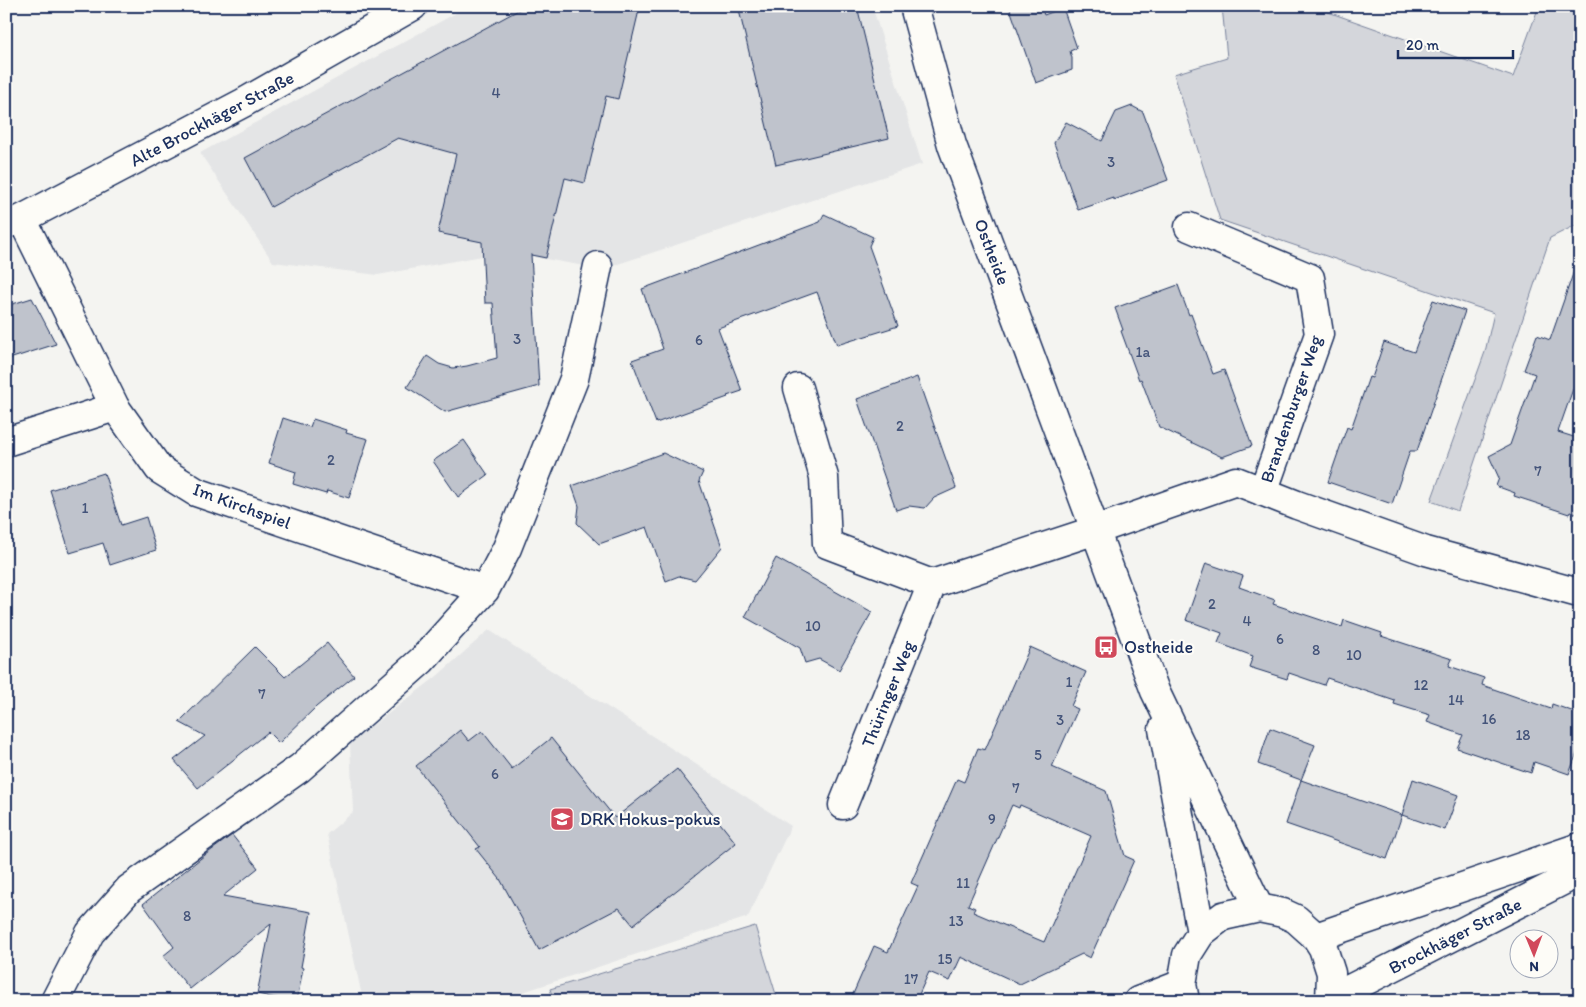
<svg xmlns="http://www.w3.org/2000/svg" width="1586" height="1007" viewBox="0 0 1586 1007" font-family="Itim,sans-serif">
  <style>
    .built { fill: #e4e5e6 }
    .green { fill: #d4d6db; stroke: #78829c }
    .building { fill: #bfc3cc; stroke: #1b2f5e; fill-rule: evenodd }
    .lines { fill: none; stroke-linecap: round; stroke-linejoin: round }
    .minor-casing { stroke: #1b2f5e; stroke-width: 31 }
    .tertiary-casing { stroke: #1b2f5e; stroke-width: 31 }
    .minor { stroke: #fdfcf7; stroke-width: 28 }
    .tertiary { stroke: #fdfcf7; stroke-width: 28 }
    .labels { text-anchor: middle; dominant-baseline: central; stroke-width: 4.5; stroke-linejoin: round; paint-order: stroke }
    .number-label { font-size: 15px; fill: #44547a }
    .street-label { font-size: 18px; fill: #1b2f5e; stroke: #fdfcf7 }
    .poi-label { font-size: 18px; fill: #1b2f5e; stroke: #fdfcf7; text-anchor: start }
  </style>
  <rect width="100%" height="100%" fill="#f4f4f1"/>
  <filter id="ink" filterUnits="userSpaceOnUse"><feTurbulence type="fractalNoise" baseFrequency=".02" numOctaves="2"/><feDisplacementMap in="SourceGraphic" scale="10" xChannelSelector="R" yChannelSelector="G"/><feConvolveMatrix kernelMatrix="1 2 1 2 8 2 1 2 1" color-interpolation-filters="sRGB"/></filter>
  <g filter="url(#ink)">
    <path class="built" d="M 469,6 L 872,6 L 922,164 L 618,264 L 590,267 L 540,258 L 520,252 L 482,256 L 378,275 L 273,262 L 200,153 Z
      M 489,630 L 791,826 L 748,917 L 496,1001 L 363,1001 L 327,834 L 353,812 L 350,743 L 436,677 Z"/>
    <path class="green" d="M 1222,6 L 1311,6 L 1513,77 L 1539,6 L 1580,6 L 1580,223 L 1550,238 L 1458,511 L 1431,501 L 1485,352 L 1494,313 L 1220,220 L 1174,74 L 1227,58 Z
      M 755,926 L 778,1001 L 554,1001 L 550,989 Z"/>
    <path class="building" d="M 526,6 L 640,6 L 618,99 L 606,96 L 585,183 L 565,178 L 546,258 L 531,255 L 539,386 L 445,412 L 407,387 L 427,356 L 439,364 L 453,368 L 467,366 L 497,358 L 493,303 L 485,303 L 482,242 L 438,233 L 456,154 L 398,138 L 271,207 L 245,158 Z
      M 738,6 L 857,6 L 889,138 L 776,165 Z
      M 1009,6 L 1041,6 L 1044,15 L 1063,8 L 1077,48 L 1070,51 L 1072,58 L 1072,70 L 1036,83 Z
      M 1132,106 L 1143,112 L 1168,180 L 1114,200 L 1114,198 L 1078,210 L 1054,143 L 1066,122 L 1102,141 L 1116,112 Z
      M 824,214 L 873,237 L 869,246 L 898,326 L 837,345 L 817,292 L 718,328 L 742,391 L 727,396 L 728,397 L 656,423 L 632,360 L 663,349 L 642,289 L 820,222 Z
      M 1575,268 L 1580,269 L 1580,369 L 1558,432 L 1580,439 L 1580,515 L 1570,512 L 1569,514 L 1514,496 L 1515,493 L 1496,486 L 1499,478 L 1489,456 L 1510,445 L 1535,374 L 1524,370 L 1537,335 L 1550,340 Z
      M 1178,285 L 1189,315 L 1191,314 L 1213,374 L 1224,370 L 1252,446 L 1222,457 L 1159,427 L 1141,379 L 1139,380 L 1121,331 L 1123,330 L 1115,308 Z
      M 32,298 L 56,344 L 6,360 L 6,306 Z
      M 1433,300 L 1465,311 L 1417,451 L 1410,451 L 1392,504 L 1328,482 L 1347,427 L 1351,429 L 1369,377 L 1372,378 L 1384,342 L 1414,352 Z
      M 917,377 L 956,488 L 934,498 L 925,508 L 909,506 L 896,510 L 857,399 Z
      M 283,418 L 310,427 L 313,419 L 347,430 L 346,433 L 368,439 L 349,498 L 327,491 L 326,494 L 293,484 L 296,472 L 269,463 Z
      M 464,440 L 488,475 L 458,497 L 433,461 Z
      M 663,453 L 703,472 L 699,481 L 722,547 L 695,580 L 679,576 L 666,581 L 647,527 L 599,544 L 577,523 L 579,506 L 572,486 Z
      M 104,473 L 121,525 L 146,517 L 156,550 L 110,565 L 103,543 L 70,553 L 50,490 Z
      M 776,558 L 872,612 L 839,670 L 819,659 L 805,663 L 800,648 L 745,617 Z
      M 1206,563 L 1243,576 L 1239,587 L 1275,600 L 1273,604 L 1342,627 L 1344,620 L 1382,633 L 1381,636 L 1452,659 L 1449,666 L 1484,678 L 1482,685 L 1551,709 L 1552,704 L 1580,714 L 1580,745 L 1569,774 L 1534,762 L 1531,773 L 1457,748 L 1463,735 L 1427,722 L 1430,715 L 1394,704 L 1395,701 L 1327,678 L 1324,685 L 1289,673 L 1287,679 L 1249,667 L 1253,656 L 1218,643 L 1222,633 L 1186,620 Z
      M 327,643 L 354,676 L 316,707 L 279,743 L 268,732 L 198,788 L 174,760 L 205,736 L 179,722 L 255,647 L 285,677 Z
      M 1030,647 L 1086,672 L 1071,706 L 1078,709 L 1052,767 L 1106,791 L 1125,856 L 1134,860 L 1090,958 L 1082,954 L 1020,984 L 961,957 L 950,981 L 929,972 L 916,1001 L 850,1001 L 874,946 L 888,952 L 918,886 L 911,883 L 957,779 L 964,782 L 978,748 L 985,750 ZM 1012,805 L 1019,808 L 1020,805 L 1091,836 L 1044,942 L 973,912 L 975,908 L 968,905 Z
      M 1270,728 L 1315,745 L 1301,780 L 1258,764 Z
      M 460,730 L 469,741 L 482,731 L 512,769 L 551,738 L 615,818 L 677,769 L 736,843 L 633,925 L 619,908 L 539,950 L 500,879 L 476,849 L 480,847 L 416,766 Z
      M 1413,779 L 1458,795 L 1445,830 L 1402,815 Z
      M 1301,780 L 1402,815 L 1387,859 L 1286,824 Z
      M 232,835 L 258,868 L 223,896 L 311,912 L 301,967 L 303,968 L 297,1001 L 290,1001 L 257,994 L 271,924 L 190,989 L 163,956 L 174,947 L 143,904 L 205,855 Z"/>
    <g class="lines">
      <g class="minor-casing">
        <path id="minor" d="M 914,6 L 952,145 L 1155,691 L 1259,908
          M 22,219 L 115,407 L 159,469 L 196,492 L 485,590
          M 6,224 L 22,219 L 243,103 L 413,6
          M 1189,227 L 1310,278 L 1319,334 L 1263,492
          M 798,388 L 824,477 L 827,544 L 932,584 L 1096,530 L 1236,481 L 1297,505 L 1426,551 L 1575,592 L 1580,590
          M 6,442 L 115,407
          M 1163,729 L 1201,933
          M 843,805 L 932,584
          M 55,1001 L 90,933 L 129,889 L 300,768 L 422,660 L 485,590 L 507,548 L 574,379 L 598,266"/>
      </g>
      <g class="tertiary-casing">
        <path id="tertiary" d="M 1316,937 L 1580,847
          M 1330,999 L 1580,872
          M 1138,1001 L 1182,984
          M 1185,1001 L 1182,984 L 1187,955 L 1201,933 L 1223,916 L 1259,908 L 1283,913 L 1296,919 L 1316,937 L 1323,948 L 1331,973 L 1330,1001"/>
      </g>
      <use href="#minor" class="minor"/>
      <use href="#tertiary" class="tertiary"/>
    </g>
  </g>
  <defs>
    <g id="bus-square" transform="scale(1.25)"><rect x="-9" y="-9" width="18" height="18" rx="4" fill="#d1495b" stroke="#fdfcf7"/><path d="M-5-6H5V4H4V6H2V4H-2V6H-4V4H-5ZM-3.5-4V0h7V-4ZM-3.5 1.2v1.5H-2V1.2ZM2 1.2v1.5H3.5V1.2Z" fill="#fff"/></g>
    <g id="school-square" transform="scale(1.25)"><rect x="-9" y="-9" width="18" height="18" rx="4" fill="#d1495b" stroke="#fdfcf7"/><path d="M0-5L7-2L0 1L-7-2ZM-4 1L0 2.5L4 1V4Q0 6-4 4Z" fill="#fff"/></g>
  </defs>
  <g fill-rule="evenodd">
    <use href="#bus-square" x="1106" y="647"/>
    <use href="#school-square" x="562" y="819"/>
  </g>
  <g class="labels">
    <g class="number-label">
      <text x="496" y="93">4</text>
      <text x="1111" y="162">3</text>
      <text x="517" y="339">3</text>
      <text x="699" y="340">6</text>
      <text x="1143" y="352">1a</text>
      <text x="900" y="426">2</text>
      <text x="331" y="460">2</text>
      <text x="1538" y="471">7</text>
      <text x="85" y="508">1</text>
      <text x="1212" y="604">2</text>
      <text x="1247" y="621">4</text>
      <text x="813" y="626">10</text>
      <text x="1280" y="639">6</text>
      <text x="1316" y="650">8</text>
      <text x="1354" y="655">10</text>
      <text x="1069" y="682">1</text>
      <text x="1421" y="685">12</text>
      <text x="262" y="694">7</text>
      <text x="1456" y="700">14</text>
      <text x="1489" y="719">16</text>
      <text x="1060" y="720">3</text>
      <text x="1523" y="735">18</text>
      <text x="1038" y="755">5</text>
      <text x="495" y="774">6</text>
      <text x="1016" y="788">7</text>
      <text x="992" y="819">9</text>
      <text x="963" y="883">11</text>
      <text x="187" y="916">8</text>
      <text x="956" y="921">13</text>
      <text x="945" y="959">15</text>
      <text x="911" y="979">17</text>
    </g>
    <g class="street-label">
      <text transform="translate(212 119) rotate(-28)">Alte Brockhäger Straße</text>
      <text transform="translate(992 252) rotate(69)">Ostheide</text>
      <text transform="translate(1291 409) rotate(-71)">Brandenburger Weg</text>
      <text transform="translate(242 506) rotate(20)">Im Kirchspiel</text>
      <text transform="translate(888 694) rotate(-68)">Thüringer Weg</text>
      <text transform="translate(1455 936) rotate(-27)">Brockhäger Straße</text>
    </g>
    <g class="poi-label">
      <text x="1124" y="647">Ostheide</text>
      <text x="580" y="819">DRK Hokus-pokus</text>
    </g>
  </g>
  <rect width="1586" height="1007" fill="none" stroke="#fdfcf7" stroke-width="25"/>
  <rect x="12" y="12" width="1561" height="982" fill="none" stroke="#1b2f5e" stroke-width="2" filter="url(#ink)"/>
  <g transform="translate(1534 954) rotate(179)"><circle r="24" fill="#fdfcf7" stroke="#a3aaba"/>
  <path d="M0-4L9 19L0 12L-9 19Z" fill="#d1495b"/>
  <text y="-8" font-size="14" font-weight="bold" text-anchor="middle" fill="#1b2f5e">N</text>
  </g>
  <path d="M1398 50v8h115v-8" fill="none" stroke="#1b2f5e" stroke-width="2.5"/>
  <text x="1406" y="50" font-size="15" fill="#1b2f5e" stroke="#fdfcf7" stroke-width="4" paint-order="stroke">20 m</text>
</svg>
